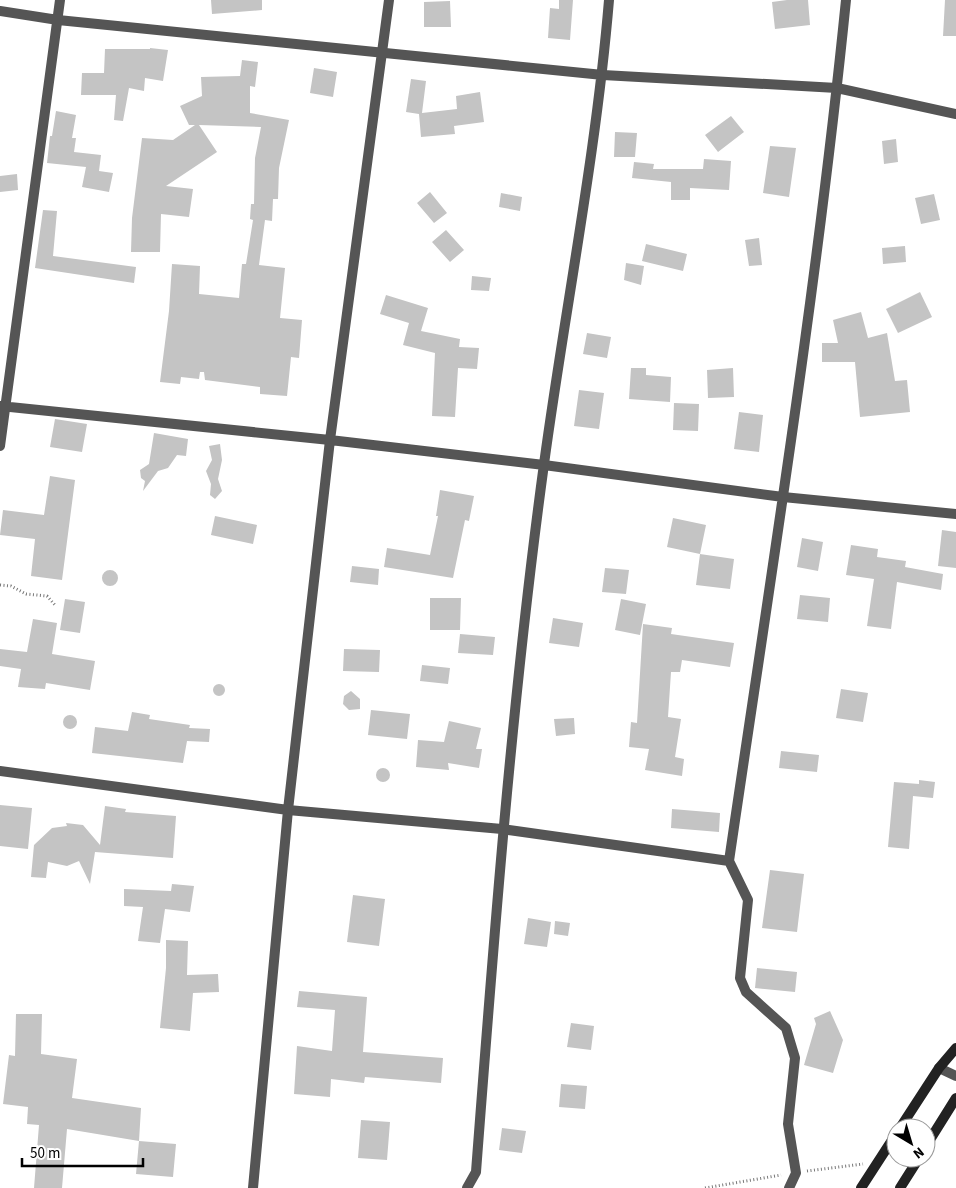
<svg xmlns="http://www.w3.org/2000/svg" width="956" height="1188" viewBox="0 0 956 1188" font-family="'Source Sans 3',sans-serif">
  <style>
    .building { fill: #c4c4c4 }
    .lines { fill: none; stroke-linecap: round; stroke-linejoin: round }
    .path { stroke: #777; stroke-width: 3; stroke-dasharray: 1 2.5; stroke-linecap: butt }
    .minor { stroke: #555; stroke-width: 10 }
    .secondary { stroke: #222; stroke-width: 10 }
  </style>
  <rect width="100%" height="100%" fill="#fff"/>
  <path class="building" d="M 211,0 L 262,0 L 262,10 L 212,14 Z
    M 559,0 L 573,0 L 570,40 L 548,38 L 550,8 L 559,9 Z
    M 787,0 L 808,0 L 810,25 L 775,29 L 772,2 Z
    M 945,0 L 956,0 L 956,36 L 943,36 Z
    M 450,1 L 451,27 L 424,27 L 424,2 Z
    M 150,48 L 168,50 L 163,81 L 145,78 L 144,91 L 129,88 L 123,121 L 114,120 L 116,95 L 81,95 L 82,73 L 104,73 L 105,49 L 150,49 Z
    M 242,60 L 258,62 L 255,87 L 250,86 L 250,113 L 289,120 L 279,168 L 278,199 L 273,199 L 272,221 L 265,220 L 259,265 L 285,268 L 280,318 L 302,320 L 299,358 L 291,357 L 287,396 L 260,394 L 260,387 L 205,380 L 204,372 L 200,372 L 199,379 L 181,377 L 180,384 L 160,382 L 169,311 L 172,264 L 200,266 L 199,294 L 239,298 L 242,264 L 246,264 L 253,220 L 250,219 L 251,204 L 254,204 L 255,158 L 261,127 L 199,125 L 217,152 L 166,186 L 193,189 L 189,217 L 161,214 L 160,252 L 131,252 L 132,218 L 142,138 L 173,140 L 195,125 L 189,125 L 180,106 L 202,96 L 201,77 L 240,76 Z
    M 314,68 L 337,72 L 333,97 L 310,93 Z
    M 411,79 L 426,81 L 422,113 L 457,109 L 456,96 L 480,92 L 484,122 L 454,126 L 455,134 L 421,137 L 419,114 L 406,112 Z
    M 56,111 L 76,115 L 72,138 L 76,138 L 74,152 L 101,155 L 99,171 L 113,173 L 109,192 L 82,187 L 86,167 L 47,163 L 50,136 L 52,136 Z
    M 731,116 L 744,132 L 718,152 L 705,135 Z
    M 615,132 L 637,133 L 635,157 L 614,157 Z
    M 896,139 L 898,162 L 884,164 L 882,141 Z
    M 770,146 L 796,148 L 789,197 L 763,193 Z
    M 704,159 L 731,161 L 729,190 L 690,188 L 690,200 L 671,200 L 671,182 L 632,178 L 634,162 L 654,164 L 653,169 L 703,169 Z
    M 17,174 L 18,190 L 0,192 L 0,176 Z
    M 430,192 L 447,213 L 434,223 L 417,203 Z
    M 501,193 L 522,197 L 520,211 L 499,207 Z
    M 934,194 L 940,220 L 921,224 L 915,198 Z
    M 43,210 L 57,211 L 53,256 L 136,267 L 134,283 L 35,268 Z
    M 446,230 L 464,250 L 450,262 L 432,242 Z
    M 759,238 L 762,265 L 749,266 L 745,240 Z
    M 646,244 L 687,254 L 683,271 L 642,261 Z
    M 905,246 L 906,262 L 883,264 L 882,248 Z
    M 626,263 L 644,266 L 641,285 L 624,280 Z
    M 472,276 L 491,278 L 489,291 L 471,290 Z
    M 920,292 L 932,317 L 898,333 L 886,309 Z
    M 386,295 L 428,308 L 421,331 L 460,339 L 459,347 L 479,348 L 477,369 L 458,368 L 455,417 L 432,416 L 435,353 L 403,345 L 409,323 L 380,314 Z
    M 861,312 L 868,338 L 887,333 L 895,381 L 907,380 L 910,412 L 860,417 L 855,362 L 822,362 L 822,343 L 838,343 L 833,320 Z
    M 587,333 L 611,337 L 607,358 L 583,354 Z
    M 631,368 L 646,368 L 646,375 L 671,377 L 670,402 L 629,399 Z
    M 733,368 L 734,397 L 708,398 L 707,370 Z
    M 579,390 L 604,393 L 599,429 L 574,426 Z
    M 674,403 L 699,404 L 698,431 L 673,430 Z
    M 739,412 L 763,415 L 759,452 L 734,449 Z
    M 55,419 L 87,424 L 82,452 L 50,447 Z
    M 154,433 L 188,439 L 186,456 L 177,455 L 168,468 L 158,471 L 143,491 L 145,481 L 141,478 L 140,470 L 149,464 Z
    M 220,444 L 222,460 L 218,479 L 222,491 L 215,499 L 210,495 L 211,484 L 206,471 L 212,460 L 209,446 Z
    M 50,476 L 75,480 L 62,580 L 31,576 L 35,539 L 0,535 L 3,510 L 44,515 Z
    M 440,490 L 474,496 L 469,521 L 465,520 L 453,578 L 384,567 L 387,548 L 430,555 L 438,516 L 436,516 Z
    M 215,516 L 257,525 L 253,544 L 211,535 Z
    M 673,518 L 706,525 L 700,554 L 667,547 Z
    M 942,530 L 956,532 L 956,568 L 938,566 Z
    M 802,538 L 823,542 L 818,571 L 797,567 Z
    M 851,545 L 878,549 L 877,557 L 906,561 L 905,567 L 943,574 L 941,590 L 897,582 L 891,629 L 867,626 L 874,579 L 846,575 Z
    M 700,554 L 734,559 L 730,589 L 696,585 Z
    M 352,566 L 379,569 L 378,585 L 350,582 Z
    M 605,568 L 629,570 L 626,594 L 602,592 Z
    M102 578a8 8 0 1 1 16 0a8 8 0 1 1-16 0Z
    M 800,595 L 830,598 L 828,622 L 797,619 Z
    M 430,598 L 461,598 L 460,630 L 430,630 Z
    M 65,599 L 85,602 L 80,633 L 60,630 Z
    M 621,599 L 646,604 L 640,635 L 615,630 Z
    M 553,618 L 583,623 L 579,647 L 549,643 Z
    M 33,619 L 57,623 L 52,654 L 95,661 L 90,690 L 46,683 L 45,689 L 18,687 L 21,669 L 0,666 L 0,649 L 27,652 Z
    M 643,624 L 672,628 L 671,634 L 734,643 L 730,667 L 682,660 L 680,672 L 671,672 L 668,717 L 681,719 L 675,757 L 684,759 L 682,776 L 645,770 L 649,749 L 629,747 L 631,722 L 637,723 Z
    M 460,634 L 495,637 L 493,655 L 458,653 Z
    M 344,649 L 380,650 L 379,672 L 343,671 Z
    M 422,665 L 450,668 L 448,684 L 420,681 Z
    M213 690a6 6 0 1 1 12 0a6 6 0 1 1-12 0Z
    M 841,689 L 868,693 L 863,722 L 836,718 Z
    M 351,691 L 360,699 L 360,709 L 349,710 L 343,704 L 344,696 Z
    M 371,710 L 410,714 L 407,739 L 368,735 Z
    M 132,712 L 150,715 L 149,719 L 190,725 L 189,728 L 210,729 L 209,742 L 187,741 L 183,763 L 92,753 L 95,727 L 128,731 Z
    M63 722a7 7 0 1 1 14 0a7 7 0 1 1-14 0Z
    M 574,718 L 575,734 L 556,736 L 554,719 Z
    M 449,721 L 481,728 L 476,749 L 482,749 L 479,768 L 448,763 L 449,770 L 416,767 L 418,740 L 444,742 Z
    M 781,751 L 819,755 L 817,772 L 779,768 Z
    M376 775a7 7 0 1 1 14 0a7 7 0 1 1-14 0Z
    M 919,780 L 935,782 L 933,798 L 913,796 L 909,849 L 888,847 L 894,782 L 919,784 Z
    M 0,805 L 32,808 L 28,849 L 0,846 Z
    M 105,806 L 126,809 L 125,812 L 176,816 L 173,858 L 95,852 L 90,884 L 79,861 L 67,866 L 48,862 L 46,878 L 31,877 L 34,845 L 52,828 L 67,826 L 66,823 L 83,825 L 100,845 Z
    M 672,809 L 720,813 L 719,832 L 671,828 Z
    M 770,870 L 804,874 L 797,932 L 762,928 Z
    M 172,884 L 194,886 L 190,912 L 165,909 L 160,943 L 138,941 L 143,907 L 124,906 L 124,889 L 171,891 Z
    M 353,895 L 385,899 L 379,946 L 347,942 Z
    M 528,918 L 551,922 L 547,947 L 524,944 Z
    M 555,921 L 570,923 L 568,936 L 554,934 Z
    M 166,940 L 188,941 L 187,975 L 218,974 L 219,992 L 193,993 L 190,1031 L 160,1028 L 166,968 Z
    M 757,968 L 797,972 L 795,992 L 755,988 Z
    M 299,991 L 367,997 L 363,1052 L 443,1058 L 441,1083 L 365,1077 L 364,1083 L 331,1079 L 330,1097 L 294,1094 L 297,1046 L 332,1051 L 335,1010 L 297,1007 Z
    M 830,1011 L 843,1040 L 833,1073 L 804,1065 L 816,1024 L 814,1018 Z
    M 16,1014 L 42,1014 L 41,1054 L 77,1059 L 72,1098 L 141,1108 L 139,1141 L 67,1129 L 62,1188 L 34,1188 L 39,1125 L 27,1124 L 28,1107 L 3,1104 L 9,1055 L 15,1056 Z
    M 571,1023 L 594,1026 L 591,1050 L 567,1047 Z
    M 561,1084 L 587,1086 L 585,1109 L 559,1107 Z
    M 361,1120 L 390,1122 L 387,1160 L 358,1158 Z
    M 502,1128 L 526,1131 L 522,1153 L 499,1150 Z
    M 139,1141 L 176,1144 L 173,1177 L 136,1174 Z"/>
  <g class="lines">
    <path class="path" d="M 0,585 L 11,586 L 26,594 L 47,596 L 55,605
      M 807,1171 L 863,1164
      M 705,1188 L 781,1175"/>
    <path class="minor" d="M 0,11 L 58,20 L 603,75 L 837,88 L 956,114
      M 0,406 L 330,440 L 544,465 L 783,497 L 956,514
      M 0,446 L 60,0
      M 0,771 L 288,810 L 502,829 L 729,861
      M 939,1068 L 956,1076
      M 253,1188 L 288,810 L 330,440 L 389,0
      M 467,1188 L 476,1172 C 494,935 512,699 544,464 C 565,309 596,156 609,0
      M 789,1188 L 796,1173 L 788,1124 L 795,1058 L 786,1028 L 746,992 L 740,978 L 748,900 L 729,861 C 771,575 817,288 846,0"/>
    <path class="secondary" d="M 900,1128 L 939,1068 L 956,1048
      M 926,1146 L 956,1098
      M 861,1188 L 896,1134
      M 900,1188 L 919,1158"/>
  </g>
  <g transform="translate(911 1143) rotate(142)"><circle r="24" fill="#ffffff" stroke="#999999"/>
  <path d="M0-4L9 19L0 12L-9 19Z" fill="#000000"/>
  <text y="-8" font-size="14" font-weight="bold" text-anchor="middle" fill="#000000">N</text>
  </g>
  <path d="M22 1158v8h121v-8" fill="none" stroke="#000000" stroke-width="2.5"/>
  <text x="30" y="1158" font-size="15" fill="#000000" stroke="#ffffff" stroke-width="4" paint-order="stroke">50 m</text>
</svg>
